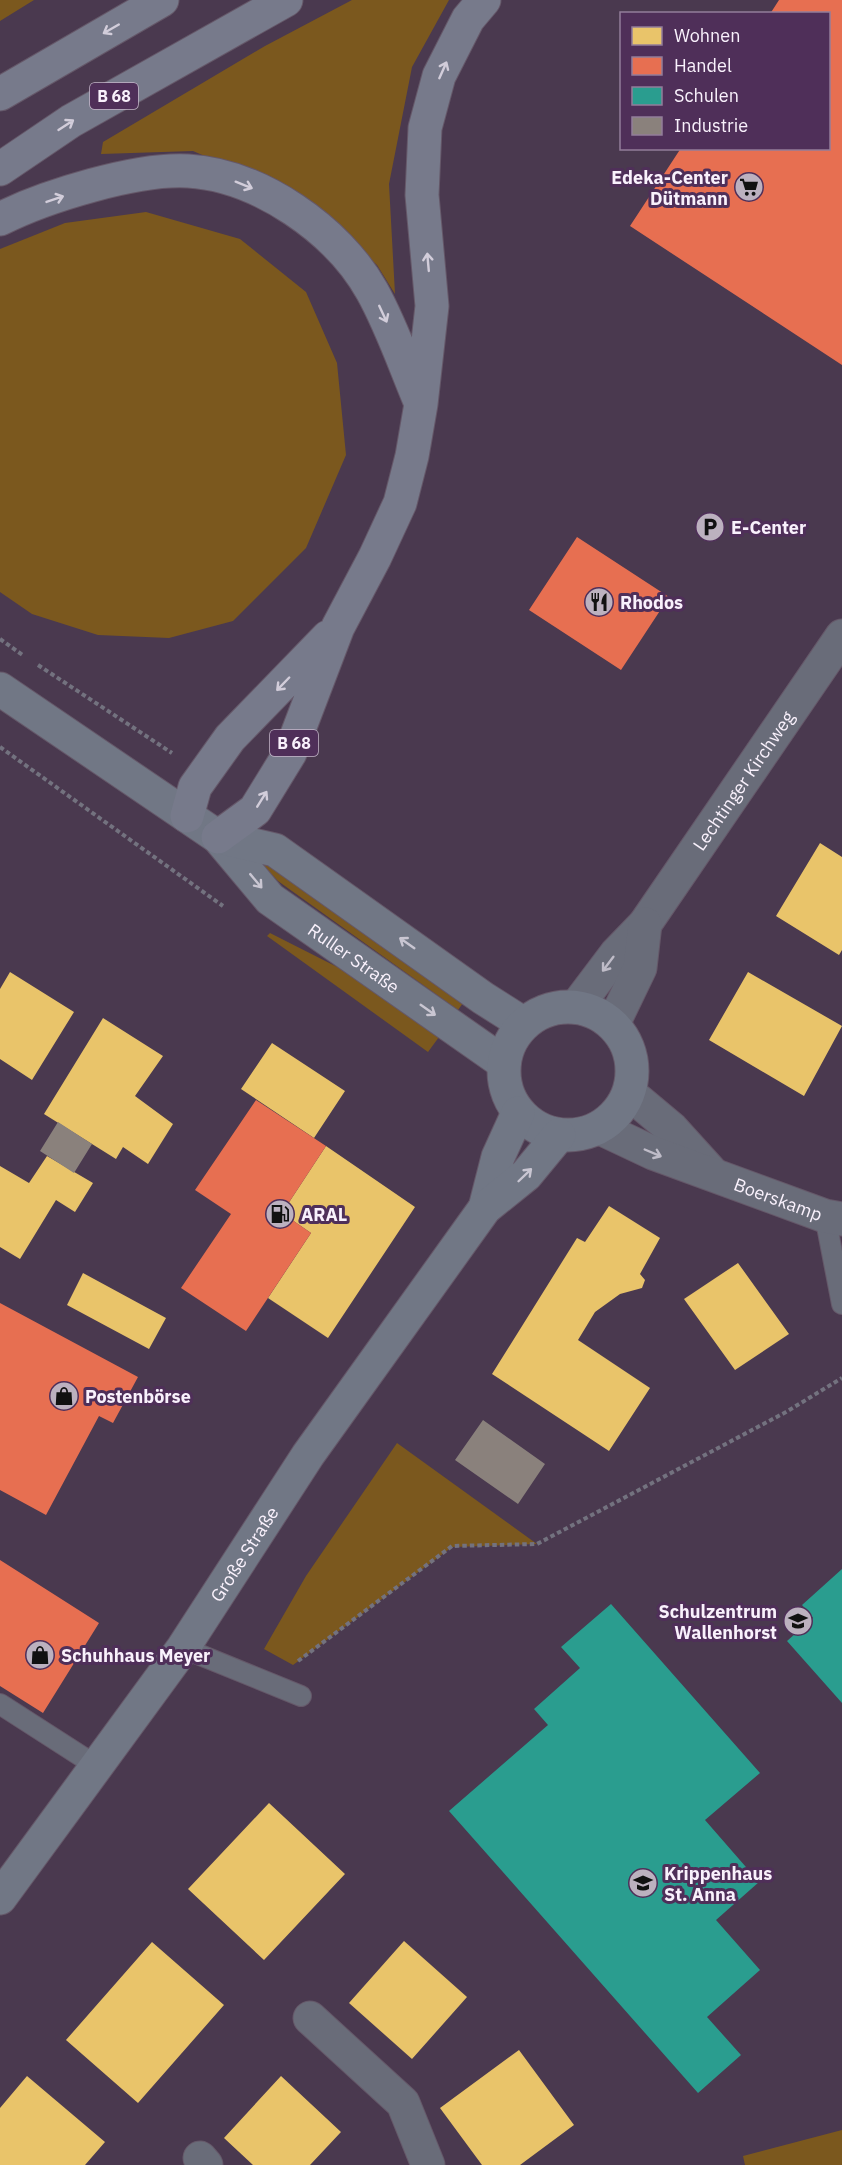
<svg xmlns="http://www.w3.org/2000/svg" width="842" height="2165" viewBox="0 0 842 2165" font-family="'IBM Plex Sans',sans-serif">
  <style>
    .green { fill: #7b581e }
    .homes { fill: #e9c46a }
    .shops { fill: #e76f51 }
    .schools { fill: #2a9d8f }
    .industry { fill: #8a817c }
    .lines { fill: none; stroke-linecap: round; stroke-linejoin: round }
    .lane-casing { stroke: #655869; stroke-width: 22 }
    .street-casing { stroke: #655869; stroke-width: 35 }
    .secondary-casing { stroke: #655869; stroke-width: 35 }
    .highway-casing { stroke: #655869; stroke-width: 35 }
    .path { stroke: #73727f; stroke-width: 4; stroke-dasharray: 4.5 3; stroke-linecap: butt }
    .lane { stroke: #696c79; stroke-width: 20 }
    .street { stroke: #696c79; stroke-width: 33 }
    .secondary { stroke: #717785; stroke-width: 33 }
    .highway { stroke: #777a8b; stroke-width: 33 }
    .oneway { stroke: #d2cdda }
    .oneway2 { stroke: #c9c6d2 }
    .oneway3 { stroke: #bfbcc8 }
    .labels { text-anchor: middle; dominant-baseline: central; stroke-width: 6; stroke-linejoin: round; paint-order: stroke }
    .shield { fill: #4f2f59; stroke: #c6b7cb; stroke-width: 1.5 }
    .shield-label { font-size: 16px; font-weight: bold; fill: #f9f1fc }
    .poi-label { font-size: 18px; font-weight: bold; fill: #f9f1fc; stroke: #4f2f59; text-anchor: start }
    .street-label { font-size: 18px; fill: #f9f1fc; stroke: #4f2f59 }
  </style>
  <rect width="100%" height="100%" fill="#4a394f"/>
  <path class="green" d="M 0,0 L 34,0 L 0,21 Z
    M 352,0 L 449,0 L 412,67 L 389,184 L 395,294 L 377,265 L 298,196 L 193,151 L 101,154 L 103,142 L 265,46 Z
    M 146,212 L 240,239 L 306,292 L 337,363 L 346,455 L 306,548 L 233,621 L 169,638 L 98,635 L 32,614 L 0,592 L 0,249 L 65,223 Z
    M 260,855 L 463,1003 L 458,1010 L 278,881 L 256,858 Z
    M 270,933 L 351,974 L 439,1037 L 428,1052 L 267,936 Z
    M 397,1443 L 537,1544 L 452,1547 L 293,1665 L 264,1649 L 306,1576 Z
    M 842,2130 L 842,2165 L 745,2165 L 743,2156 Z"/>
  <path class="homes" d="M 820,843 L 842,857 L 842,950 L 839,955 L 776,916 Z
    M 10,972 L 74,1012 L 32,1080 L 0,1059 L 0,989 Z
    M 748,972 L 842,1026 L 804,1096 L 709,1040 Z
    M 103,1018 L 163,1056 L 135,1096 L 173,1124 L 148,1164 L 123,1147 L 116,1159 L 44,1114 Z
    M 272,1043 L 345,1091 L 314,1138 L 241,1089 Z
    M 326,1146 L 415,1207 L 328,1338 L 268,1298 L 311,1233 L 282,1213 Z
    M 47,1156 L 93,1183 L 75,1212 L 56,1200 L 20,1259 L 0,1247 L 0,1166 L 29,1183 Z
    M 609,1206 L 660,1238 L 640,1274 L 645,1280 L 642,1288 L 620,1294 L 595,1312 L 578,1340 L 650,1388 L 609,1451 L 492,1374 L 577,1238 L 585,1242 Z
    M 738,1263 L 789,1334 L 735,1370 L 684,1299 Z
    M 83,1273 L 166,1318 L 149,1349 L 67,1305 Z
    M 269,1803 L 345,1874 L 264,1960 L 188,1889 Z
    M 404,1941 L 467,1997 L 412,2059 L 349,2003 Z
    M 152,1942 L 224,2005 L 138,2103 L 66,2040 Z
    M 519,2050 L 574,2125 L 520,2165 L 482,2165 L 440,2108 Z
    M 27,2076 L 105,2142 L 85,2165 L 0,2165 L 0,2108 Z
    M 281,2076 L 341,2132 L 310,2165 L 253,2165 L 224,2138 Z"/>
  <path class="shops" d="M 779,0 L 842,0 L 842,365 L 630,226 L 681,148 L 828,148 L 828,14 L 770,14 Z
    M 577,537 L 669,597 L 621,670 L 529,610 Z
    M 256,1100 L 326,1146 L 282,1213 L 311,1233 L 246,1331 L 181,1288 L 231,1214 L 195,1190 Z
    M 0,1303 L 138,1377 L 113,1423 L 99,1416 L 46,1515 L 0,1490 Z
    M 0,1560 L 99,1623 L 43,1713 L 0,1686 Z"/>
  <path class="schools" d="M 842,1569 L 842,1703 L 787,1641 L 813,1618 L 802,1605 Z
    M 611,1604 L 760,1773 L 705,1820 L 759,1882 L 716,1920 L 760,1970 L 707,2017 L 741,2055 L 698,2093 L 449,1811 L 548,1725 L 534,1709 L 580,1668 L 561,1647 Z"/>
  <path class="industry" d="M 58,1122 L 92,1144 L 74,1173 L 40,1151 Z
    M 483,1420 L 545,1464 L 518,1504 L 455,1460 Z"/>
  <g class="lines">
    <g class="lane-casing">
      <path id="lane" d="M 825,1216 L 842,1304
        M 183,1648 L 301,1696
        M 0,1704 L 98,1767"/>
    </g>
    <g class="street-casing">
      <g id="street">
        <path id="s1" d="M 576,1007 L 616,954 L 645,924 L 842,636"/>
        <path d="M 613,1024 L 640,968 L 645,924"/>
        <path d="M 629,1093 L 672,1129 L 711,1172"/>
        <path id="s2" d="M 600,1128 L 653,1153 L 825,1216 L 842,1219"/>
        <path d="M 310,2018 L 403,2103 L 428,2165"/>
        <path d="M 200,2158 L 206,2165"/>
      </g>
    </g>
    <g class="secondary-casing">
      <g id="secondary">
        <path id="s3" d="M 0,689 L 218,837 L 270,899 L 504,1063"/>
        <path d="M 218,837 L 275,850 L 483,998 L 524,1024"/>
        <circle cx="568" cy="1071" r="64"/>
        <path d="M 485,1208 L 498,1157 L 518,1113"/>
        <path id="s4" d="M 0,1898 L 183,1648 L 308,1455 L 485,1208 L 526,1175 L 559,1135"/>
      </g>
    </g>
    <g class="highway-casing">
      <path id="highway" d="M 0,94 L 162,0
        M 0,169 L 71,121 L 286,0
        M 0,219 C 46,196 137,168 188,171 C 259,175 338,230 372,291 C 391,325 404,363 419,399
        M 187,816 L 195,787 L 230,738 L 328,637
        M 218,837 L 255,810 L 290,753 L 338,627 L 375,557 L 400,503 L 412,456 L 421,404 L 432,306 L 422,195 L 425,128 L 439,76 L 468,19 L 484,0"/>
    </g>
    <path class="path" d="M 0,639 L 24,656
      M 38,665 L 172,753
      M 0,747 L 223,906
      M 298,1661 L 452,1546 L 537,1544 L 786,1412 L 842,1378"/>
    <use href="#lane" class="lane"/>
    <use href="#street" class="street"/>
    <use href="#secondary" class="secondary"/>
    <use href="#highway" class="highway"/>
  </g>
  <defs><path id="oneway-shaft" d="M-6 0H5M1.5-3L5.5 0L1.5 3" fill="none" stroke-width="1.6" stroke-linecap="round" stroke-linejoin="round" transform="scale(1.5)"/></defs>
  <g class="oneway">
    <use href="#oneway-shaft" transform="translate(111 29) rotate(150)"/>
    <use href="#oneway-shaft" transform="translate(443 70) rotate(-66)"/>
    <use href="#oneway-shaft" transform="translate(66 125) rotate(-33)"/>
    <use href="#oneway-shaft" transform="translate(244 185) rotate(22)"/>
    <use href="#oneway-shaft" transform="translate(55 199) rotate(-19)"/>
    <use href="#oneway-shaft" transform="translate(428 262) rotate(-95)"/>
    <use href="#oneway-shaft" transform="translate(383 314) rotate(65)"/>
    <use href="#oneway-shaft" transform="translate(283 684) rotate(134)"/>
    <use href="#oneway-shaft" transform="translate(262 799) rotate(-58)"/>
  </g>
  <g class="oneway2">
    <use href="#oneway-shaft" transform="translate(256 881) rotate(50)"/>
    <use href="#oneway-shaft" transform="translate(407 943) rotate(-145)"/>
    <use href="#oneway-shaft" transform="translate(428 1010) rotate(35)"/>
    <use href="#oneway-shaft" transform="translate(525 1175) rotate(-44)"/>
  </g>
  <g class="oneway3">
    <use href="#oneway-shaft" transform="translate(608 964) rotate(127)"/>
    <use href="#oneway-shaft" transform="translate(653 1153) rotate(23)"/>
  </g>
  <defs>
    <g id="supermarket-disc" transform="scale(1.5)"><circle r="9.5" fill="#bcb1bf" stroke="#4f2f59"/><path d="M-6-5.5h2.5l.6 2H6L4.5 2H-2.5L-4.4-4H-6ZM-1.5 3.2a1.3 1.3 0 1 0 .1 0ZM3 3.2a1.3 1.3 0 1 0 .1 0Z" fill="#111"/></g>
    <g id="parking-disc" transform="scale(1.5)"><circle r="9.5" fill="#bcb1bf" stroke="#4f2f59"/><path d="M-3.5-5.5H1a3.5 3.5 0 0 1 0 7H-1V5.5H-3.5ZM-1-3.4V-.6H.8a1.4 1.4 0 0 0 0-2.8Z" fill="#111"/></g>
    <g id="restaurant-disc" transform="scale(1.5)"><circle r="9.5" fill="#bcb1bf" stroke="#4f2f59"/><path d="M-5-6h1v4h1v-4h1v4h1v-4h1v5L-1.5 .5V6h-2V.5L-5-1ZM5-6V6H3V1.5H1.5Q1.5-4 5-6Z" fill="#111"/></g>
    <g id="fuel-disc" transform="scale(1.5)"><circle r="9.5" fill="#bcb1bf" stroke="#4f2f59"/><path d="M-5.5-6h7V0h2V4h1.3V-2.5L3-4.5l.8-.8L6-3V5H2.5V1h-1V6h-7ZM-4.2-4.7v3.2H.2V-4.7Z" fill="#111"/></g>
    <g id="shop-disc" transform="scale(1.5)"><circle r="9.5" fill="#bcb1bf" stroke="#4f2f59"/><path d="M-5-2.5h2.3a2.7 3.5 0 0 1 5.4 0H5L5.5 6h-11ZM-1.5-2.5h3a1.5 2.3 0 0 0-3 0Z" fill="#111"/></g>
    <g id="school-disc" transform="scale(1.5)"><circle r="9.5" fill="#bcb1bf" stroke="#4f2f59"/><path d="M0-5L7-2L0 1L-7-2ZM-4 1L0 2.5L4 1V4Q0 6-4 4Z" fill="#111"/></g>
  </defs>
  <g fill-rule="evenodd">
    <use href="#supermarket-disc" x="749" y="187"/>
    <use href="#parking-disc" x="710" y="527"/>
    <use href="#restaurant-disc" x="599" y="602"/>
    <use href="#fuel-disc" x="280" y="1214"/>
    <use href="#shop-disc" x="64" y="1396"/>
    <use href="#school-disc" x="798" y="1621"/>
    <use href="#shop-disc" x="40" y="1655"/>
    <use href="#school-disc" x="643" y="1883"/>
  </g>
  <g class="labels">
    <g class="shield">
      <rect x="90" y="83" width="48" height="26" rx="4.5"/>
      <rect x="270" y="730" width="48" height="26" rx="4.5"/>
    </g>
    <g class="shield-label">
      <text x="114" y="96">B 68</text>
      <text x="294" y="743">B 68</text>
    </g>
    <g class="poi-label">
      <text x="728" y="177" text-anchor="end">Edeka-Center<tspan x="728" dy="21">Dütmann</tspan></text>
      <text x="731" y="527">E-Center</text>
      <text x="620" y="602">Rhodos</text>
      <text x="301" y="1214">ARAL</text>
      <text x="85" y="1396">Postenbörse</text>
      <text x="777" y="1611" text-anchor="end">Schulzentrum<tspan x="777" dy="21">Wallenhorst</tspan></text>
      <text x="61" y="1655">Schuhhaus Meyer</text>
      <text x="664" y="1873">Krippenhaus<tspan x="664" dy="21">St. Anna</tspan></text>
    </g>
    <g class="street-label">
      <text stroke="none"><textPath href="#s1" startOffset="282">Lechtinger Kirchweg</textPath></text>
      <text stroke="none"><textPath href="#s3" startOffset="447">Ruller Straße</textPath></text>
      <text stroke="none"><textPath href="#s2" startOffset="192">Boerskamp</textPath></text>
      <text stroke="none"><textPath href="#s4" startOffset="422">Große Straße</textPath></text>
    </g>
  </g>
  <rect x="620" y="12" width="210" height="138" fill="#4f2f59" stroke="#937d9a" stroke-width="1.5"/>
  <rect x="632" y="27" width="30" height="18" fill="#e9c46a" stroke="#937d9a" stroke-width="1.5"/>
  <text x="674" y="42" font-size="18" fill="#f9f1fc">Wohnen</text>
  <rect x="632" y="57" width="30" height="18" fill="#e76f51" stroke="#937d9a" stroke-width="1.5"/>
  <text x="674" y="72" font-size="18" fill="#f9f1fc">Handel</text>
  <rect x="632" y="87" width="30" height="18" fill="#2a9d8f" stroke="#937d9a" stroke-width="1.5"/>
  <text x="674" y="102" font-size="18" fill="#f9f1fc">Schulen</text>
  <rect x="632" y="117" width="30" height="18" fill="#8a817c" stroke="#937d9a" stroke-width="1.5"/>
  <text x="674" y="132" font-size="18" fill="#f9f1fc">Industrie</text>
</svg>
